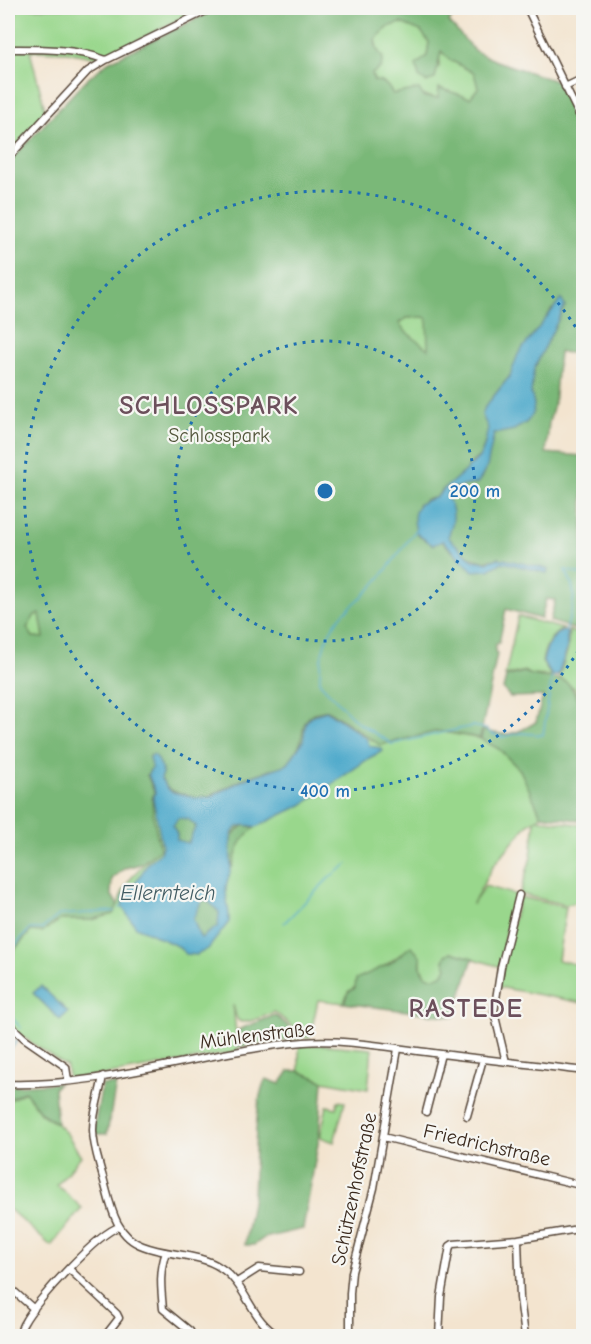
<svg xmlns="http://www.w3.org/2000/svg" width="591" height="1344" viewBox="0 0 591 1344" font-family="'Comic Neue',sans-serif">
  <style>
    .green { fill: #99d78c; stroke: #6a8055; stroke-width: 1.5 }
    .forest { fill: #7ab878; stroke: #5a714b; stroke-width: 1.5; fill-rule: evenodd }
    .water { fill: #4ca8ca; stroke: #446974; stroke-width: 1.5; fill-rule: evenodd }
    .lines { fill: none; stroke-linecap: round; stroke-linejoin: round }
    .stream { stroke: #4ca8ca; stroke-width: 1.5 }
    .minor-casing { stroke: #574639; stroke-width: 9 }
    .minor { stroke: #fff; stroke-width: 6 }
    .ring { fill: none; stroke: #1f6fb2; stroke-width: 3; stroke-dasharray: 3 6 }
    .labels { text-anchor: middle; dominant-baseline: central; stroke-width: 4.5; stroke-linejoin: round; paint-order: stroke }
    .park-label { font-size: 20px; fill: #52553a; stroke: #f6f6f2 }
    .street-label { font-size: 20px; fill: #3b2a1e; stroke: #f6f6f2 }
    .water-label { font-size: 21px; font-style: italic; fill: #425c63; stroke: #f6f6f2 }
    .district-label { font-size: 26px; font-weight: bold; letter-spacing: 1.5px; fill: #6c505c; stroke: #f6f6f2 }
    .centre { fill: #1f6fb2; stroke: #f6f6f2; stroke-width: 3 }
    .ring-label { font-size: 18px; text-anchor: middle; font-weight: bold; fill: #1f6fb2; stroke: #f6f6f2; stroke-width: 4.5; stroke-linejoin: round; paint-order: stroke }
  </style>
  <rect width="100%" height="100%" fill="#f6f6f2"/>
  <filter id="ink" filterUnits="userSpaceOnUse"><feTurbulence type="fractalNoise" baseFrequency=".0167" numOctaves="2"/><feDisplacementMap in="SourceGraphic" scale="12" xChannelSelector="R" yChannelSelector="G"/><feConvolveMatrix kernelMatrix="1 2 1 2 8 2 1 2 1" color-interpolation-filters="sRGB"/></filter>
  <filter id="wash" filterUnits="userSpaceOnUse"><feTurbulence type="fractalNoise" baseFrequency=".008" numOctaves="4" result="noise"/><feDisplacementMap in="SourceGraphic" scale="24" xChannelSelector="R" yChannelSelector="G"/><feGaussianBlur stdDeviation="1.35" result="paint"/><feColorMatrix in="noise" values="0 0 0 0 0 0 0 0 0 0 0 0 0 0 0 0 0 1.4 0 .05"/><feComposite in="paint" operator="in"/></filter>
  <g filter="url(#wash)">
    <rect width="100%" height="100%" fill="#f3e4cf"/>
    <path class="green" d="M 17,8 L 202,8 L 101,59 L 67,52 L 30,51 L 46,113 L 8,155 L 8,45 Z
      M 401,23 L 421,31 L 429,42 L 427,56 L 439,67 L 440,50 L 450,60 L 475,73 L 478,88 L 470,98 L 439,88 L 438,98 C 422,97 407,89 393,94 L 374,81 L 372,74 L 381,67 L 375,39 L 390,26 Z
      M 424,317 L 428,319 L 429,350 L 406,332 L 398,323 L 407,318 Z
      M 40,613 L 44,638 L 33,637 L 27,628 L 35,614 Z
      M 518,616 L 563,629 C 550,635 544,649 542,662 L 551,676 L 531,675 L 524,671 L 505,676 Z
      M 569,630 L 583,637 L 583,698 L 578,699 L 575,689 L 559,677 L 568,649 Z
      M 327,710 L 380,745 L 438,731 L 481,739 L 499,749 L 520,770 L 527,782 L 541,816 L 537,819 L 583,825 L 583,901 L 566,905 L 520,894 L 531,857 L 535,820 L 528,824 L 493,866 L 472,905 L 485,886 L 517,895 L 504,940 L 507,943 L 520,897 L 566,907 L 558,960 L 583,966 L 583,1003 L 498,987 L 501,967 L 451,952 C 449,957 449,965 446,970 C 441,980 428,981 423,971 C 420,967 421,962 421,957 L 411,947 L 348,992 L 344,1003 L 318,1000 L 310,1037 L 306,1038 L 275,1012 C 268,1014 243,1027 238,1020 C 235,1017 235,1009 233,1005 L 238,1052 L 110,1074 L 68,1079 L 67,1067 L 16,1032 L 8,1045 L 8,957 L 31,931 L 42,932 L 60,920 L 92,920 L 118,905 C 123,882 143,864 160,849 C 153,820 140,785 151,755 L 154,755 L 160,761 L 163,782 L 167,788 L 198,798 L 210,796 L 245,778 L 269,771 L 300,744 L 304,721 L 313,713 Z
      M 299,1045 L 326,1045 L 372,1049 L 368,1089 L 323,1081 L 299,1071 Z
      M 25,1092 L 41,1114 L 57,1124 L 67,1134 L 81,1156 L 57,1185 L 82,1208 L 51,1246 L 8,1208 L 8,1101 Z
      M 338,1101 L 345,1102 L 334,1142 L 320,1137 L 327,1106 L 336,1108 Z"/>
    <path class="forest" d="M 219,8 L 458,8 L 449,22 L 475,51 L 496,61 L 559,82 L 583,132 L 583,354 L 559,352 L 554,405 L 549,422 L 546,453 L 583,456 L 583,632 L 550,621 L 555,600 L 546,599 L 541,619 L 506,609 L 499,643 L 496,644 L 495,652 L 497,654 L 480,738 L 438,731 L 380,745 L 328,710 L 313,713 L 305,721 L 300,744 L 288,764 L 245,778 L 210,796 L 198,798 L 173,791 L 167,788 L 161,779 C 164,770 160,761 154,755 L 151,755 L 149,759 C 153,766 151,769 147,775 L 154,792 L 152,799 L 153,815 L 160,849 L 141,864 L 125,868 L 112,879 L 111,894 L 118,905 L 113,914 L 92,920 L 60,920 L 42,932 L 31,931 L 8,957 L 8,163 L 85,81 L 108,62 ZM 401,23 L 421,31 L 429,42 L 427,56 L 416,65 L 419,77 L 426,82 L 435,79 L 441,51 L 450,60 L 474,73 L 478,88 L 470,98 L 439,88 L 438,98 L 424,97 L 419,89 L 393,94 C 388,86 384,80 374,81 L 372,74 L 381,67 L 383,58 L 376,48 L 375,39 L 390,26 ZM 565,306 L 534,369 L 531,393 L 534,404 L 485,407 L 510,376 L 552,309 ZM 424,317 L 427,319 L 428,349 L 406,332 L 399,323 L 407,318 ZM 489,429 L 487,467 L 478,483 L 449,489 C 444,506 456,521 447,537 C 466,554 473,566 500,558 L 502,562 L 489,570 L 460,559 L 442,541 C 412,543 414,530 418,505 L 427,499 L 436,498 L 442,490 L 461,476 L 473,461 L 481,455 ZM 40,614 L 44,637 L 44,638 L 33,637 L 27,628 L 35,615 Z
      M 524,672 C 545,683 569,669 577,700 L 583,699 L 583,821 L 541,815 L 520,770 L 499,749 L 481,739 L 483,730 C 507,737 515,735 536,722 L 543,696 L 510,697 L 503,689 L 506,677 Z
      M 178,818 L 188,818 L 196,826 L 188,843 L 177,841 L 177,834 L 173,826 Z
      M 246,825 L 255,828 C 240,838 237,851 232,868 C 229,849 226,833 246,825 Z
      M 206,898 L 219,912 L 219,926 L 201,938 C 196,932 198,925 192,919 L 201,902 Z
      M 411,946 L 421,957 C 421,961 420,964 421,968 C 425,982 443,980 447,967 L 444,961 L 446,955 L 451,952 L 473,958 L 454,1017 L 344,1003 L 348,992 L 355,988 L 356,979 L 389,964 Z
      M 275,1015 L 302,1038 L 239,1047 L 238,1030 Z
      M 289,1071 L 299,1071 L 323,1081 L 319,1138 L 303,1229 L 264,1238 L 254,1245 L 245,1245 C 247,1228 251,1211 253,1194 C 255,1169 254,1097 266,1079 L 280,1084 Z
      M 59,1083 L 54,1088 L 57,1123 L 41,1113 L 25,1091 L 8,1100 L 8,1086 Z
      M 116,1084 L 107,1134 L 93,1134 L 102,1085 Z"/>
    <path class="water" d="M 561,299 L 565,306 L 534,369 L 531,393 L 534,404 L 533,414 L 527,422 L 514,430 L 494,434 L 487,467 L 478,483 L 449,489 L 447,497 C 456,511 454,522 448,537 L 473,560 L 487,562 L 499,558 L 548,569 L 547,573 L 502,562 L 489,570 L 473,571 L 443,541 L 433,545 L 417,534 C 414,525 412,514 418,506 C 422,500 429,500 435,498 C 439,496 441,491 445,488 C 457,478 469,468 480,456 C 485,450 486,436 488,428 L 482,415 L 485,407 L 510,376 L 518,354 Z
      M 563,631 L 567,632 L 567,648 L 558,676 L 552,676 L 543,662 C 545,650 551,635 563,631 Z
      M 327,711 L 366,738 L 370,746 L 380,748 L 383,751 L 371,757 L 302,805 L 256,827 C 224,818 231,847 231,866 C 231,874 226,881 226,889 C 226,900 230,911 229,922 L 208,949 L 197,955 L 186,954 L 177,946 L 136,927 L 122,907 L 123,896 L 134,885 L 148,863 L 160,853 L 162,846 L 153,799 L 155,792 L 148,774 C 152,768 153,765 149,759 L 151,756 L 154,755 C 160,761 164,770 161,779 L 167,788 L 172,792 L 198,798 L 210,797 L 245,779 L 288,764 L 303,741 L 306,722 L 313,715 ZM 178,818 L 188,819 L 196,826 L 188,843 L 177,840 L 177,834 L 173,826 ZM 206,899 L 219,912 L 218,926 L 201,938 C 196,932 197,925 193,919 L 201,902 Z
      M 41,986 L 68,1012 L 60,1020 L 33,993 Z"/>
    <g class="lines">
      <path class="stream" d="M 416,530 C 401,550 387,571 370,589 C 361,598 351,606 343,614 C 324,633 319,658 320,683 L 357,722 L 392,744 L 473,726 L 486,729 L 492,734 L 502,737 L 521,733 L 543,735 L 552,676
        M 566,631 C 572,605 580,595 565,570 L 579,574 L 584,574
        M 120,908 L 122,907
        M 284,923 L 331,876 L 348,864
        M 8,953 L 30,929 L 42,929 L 59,915 L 115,911
        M 8,999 L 10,997
        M 8,1001 L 13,1019 L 21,1028
        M 8,1053 L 19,1038"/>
    </g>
  </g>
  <g filter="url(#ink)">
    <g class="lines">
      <g class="minor-casing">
        <path id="minor" d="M 527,8 L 584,125
          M 8,49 C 41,49 74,48 106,60
          M 565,87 L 584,78
          M 8,158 L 88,71 L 106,60 L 212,8
          M 8,1023 L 24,1038 L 66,1067 L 68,1080
          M 506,1062 L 494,1012 L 501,967 L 519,895
          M 103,1076 C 100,1094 93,1112 93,1130 C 93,1145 98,1159 102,1174 C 110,1200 113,1236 143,1246 C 168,1256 199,1253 221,1268 C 247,1285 251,1321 279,1336
          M 8,1084 C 107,1087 205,1051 304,1042 C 344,1039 386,1047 426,1052 C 478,1059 531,1064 584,1071
          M 426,1112 L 441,1054
          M 467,1116 L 483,1059
          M 383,1137 L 584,1186
          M 518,1239 L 520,1298 L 525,1336
          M 166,1252 C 159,1272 161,1288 163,1309 L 190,1331 L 192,1336
          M 69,1269 L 117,1314 L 119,1318 L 105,1336
          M 237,1282 L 259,1268 L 299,1272
          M 8,1286 L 34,1309
          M 20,1336 C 21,1331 21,1327 24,1323 C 34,1303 99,1232 119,1227
          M 350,1336 L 350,1293 L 352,1272 L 374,1188 L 398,1049
          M 439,1336 L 441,1297 L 450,1246 L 453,1244 L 518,1239 L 584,1228
          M 581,1336 L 584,1335"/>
      </g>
      <use href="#minor" class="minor"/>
    </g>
  </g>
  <g class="ring">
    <circle cx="325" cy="491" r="150"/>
    <path d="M583 643A300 300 0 1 1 583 339"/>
  </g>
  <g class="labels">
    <g class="park-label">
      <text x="219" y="435">Schlosspark</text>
    </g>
    <g class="street-label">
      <text transform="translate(257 1035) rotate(-7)">Mühlenstraße</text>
      <text transform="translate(487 1145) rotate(13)">Friedrichstraße</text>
      <text transform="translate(354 1189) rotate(-78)">Schützenhofstraße</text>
    </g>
    <g class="water-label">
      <text x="168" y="893">Ellernteich</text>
    </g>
    <g class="district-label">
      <text x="209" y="406">SCHLOSSPARK</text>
      <text x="466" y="1009">RASTEDE</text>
    </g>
  </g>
  <circle cx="325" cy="491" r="9" class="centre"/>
  <g class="ring-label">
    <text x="475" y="497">200 m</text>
    <text x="325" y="797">400 m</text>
  </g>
  <rect width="591" height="1344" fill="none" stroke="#f6f6f2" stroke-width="30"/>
</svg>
